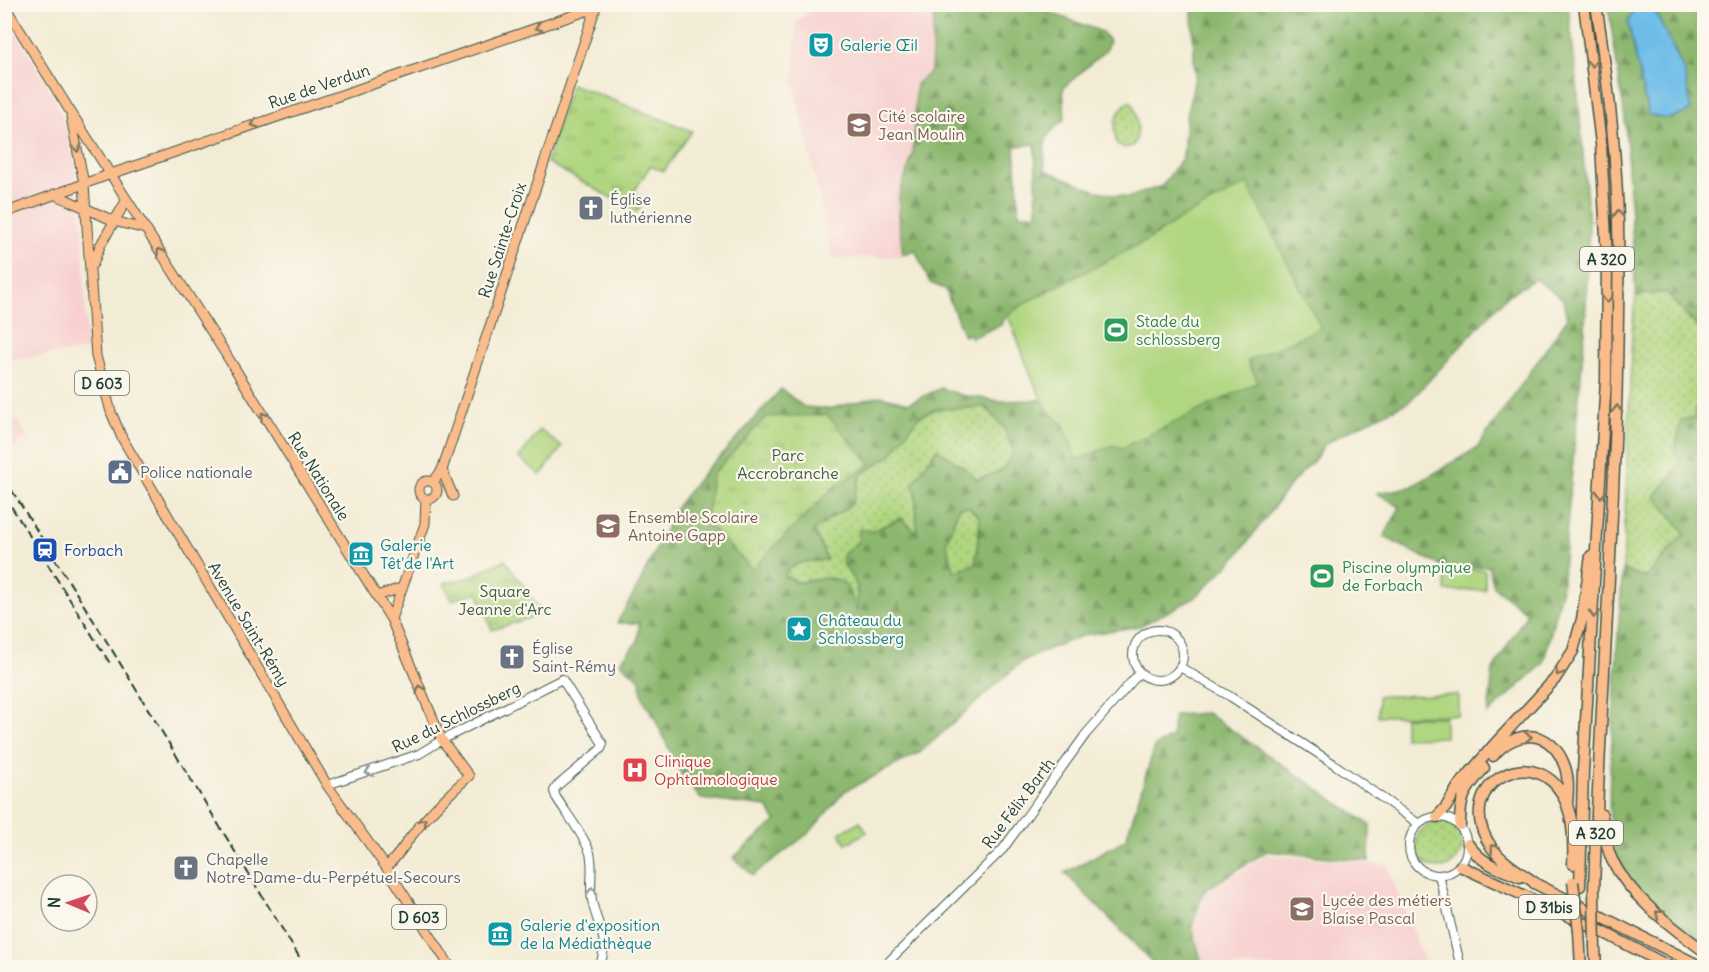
<svg xmlns="http://www.w3.org/2000/svg" width="1709" height="972" viewBox="0 0 1709 972" font-family="Delius,sans-serif">
  <style>
    .built { fill: #f7d0cf }
    .grass { fill: url(#grass-dots); stroke: #688a5a; stroke-width: 1.5 }
    .forest { fill: url(#forest-firs); stroke: #567a51; stroke-width: 1.5; fill-rule: evenodd }
    .park { fill: url(#park-tufts); stroke: #688a5a; stroke-width: 1.5 }
    .pitch { fill: #b0d680; stroke: #688a5a; stroke-width: 1.5 }
    .water { fill: #6ebde9; stroke: #467d8e; stroke-width: 1.5 }
    .lines { fill: none; stroke-linecap: round; stroke-linejoin: round }
    .minor-casing { stroke: #3f574c; stroke-width: 10 }
    .major-casing { stroke: #3f574c; stroke-width: 11 }
    .highway-casing { stroke: #3f574c; stroke-width: 13 }
    .minor { stroke: #fff; stroke-width: 8 }
    .major { stroke: #fabc8b; stroke-width: 9 }
    .highway { stroke: #fabc8b; stroke-width: 10 }
    .rail { stroke: #1f3d34; stroke-width: 2; stroke-dasharray: 9 4.5; stroke-linecap: butt }
    .highway-bridge-casing { stroke: #3f574c; stroke-width: 13; stroke-linecap: butt }
    .highway-bridge { stroke: #fabc8b; stroke-width: 10 }
    .oneway { stroke: #82765b }
    .oneway2 { stroke: #8f9e9a }
    .labels { text-anchor: middle; dominant-baseline: central; stroke-width: 4.5; stroke-linejoin: round; paint-order: stroke }
    .shield { fill: #fbf7ec; stroke: #61756b; stroke-width: 1.5 }
    .shield-label { font-size: 15px; font-weight: bold; fill: #1f3d34 }
    .culture-label { font-size: 16px; fill: #0d838f; stroke: #fbf7ec; text-anchor: start }
    .street-label { font-size: 16px; fill: #1f3d34; stroke: #fbf7ec }
    .education-label { font-size: 16px; fill: #785e54; stroke: #fbf7ec; text-anchor: start }
    .worship-label { font-size: 16px; fill: #5b616d; stroke: #fbf7ec; text-anchor: start }
    .leisure-label { font-size: 16px; fill: #27864d; stroke: #fbf7ec; text-anchor: start }
    .park-label { font-size: 16px; fill: #3c5c43; stroke: #fbf7ec }
    .service-label { font-size: 16px; fill: #4e5e75; stroke: #fbf7ec; text-anchor: start }
    .transit-label { font-size: 16px; fill: #164399; stroke: #fbf7ec; text-anchor: start }
    .health-label { font-size: 16px; fill: #be3a42; stroke: #fbf7ec; text-anchor: start }
  </style>
  <defs>
    <pattern id="grass-dots" width="8" height="8" patternUnits="userSpaceOnUse" patternTransform="scale(1.5)"><rect width="8" height="8" fill="#b0d680"/><path d="M2 2h.1M6 6h.1" fill="none" stroke="#8faf6a" stroke-width="1.8" stroke-linecap="round"/></pattern>
    <pattern id="forest-firs" width="22" height="20" patternUnits="userSpaceOnUse" patternTransform="scale(1.5)"><rect width="22" height="20" fill="#8cb76e"/><path d="M5 1l3.5 6h-7zM16 11l3.5 6h-7z" fill="#72965b"/></pattern>
    <pattern id="park-tufts" width="24" height="20" patternUnits="userSpaceOnUse" patternTransform="scale(1.5)"><rect width="24" height="20" fill="#b0d680"/><path d="M3 7l-1-3M5 7V3M7 7l1-3M15 17l-1-3M17 17v-4M19 17l1-3" fill="none" stroke="#8faf6a"/></pattern>
  </defs>
  <rect width="100%" height="100%" fill="#fbf7ec"/>
  <filter id="ink" filterUnits="userSpaceOnUse"><feTurbulence type="fractalNoise" baseFrequency=".0167" numOctaves="2"/><feDisplacementMap in="SourceGraphic" scale="12" xChannelSelector="R" yChannelSelector="G"/><feConvolveMatrix kernelMatrix="1 2 1 2 8 2 1 2 1" color-interpolation-filters="sRGB"/></filter>
  <filter id="wash" filterUnits="userSpaceOnUse"><feTurbulence type="fractalNoise" baseFrequency=".008" numOctaves="4" result="noise"/><feDisplacementMap in="SourceGraphic" scale="24" xChannelSelector="R" yChannelSelector="G"/><feGaussianBlur stdDeviation="1.35" result="paint"/><feColorMatrix in="noise" values="0 0 0 0 0 0 0 0 0 0 0 0 0 0 0 0 0 1.4 0 .05"/><feComposite in="paint" operator="in"/></filter>
  <g filter="url(#wash)">
    <rect width="100%" height="100%" fill="#f3ecd5"/>
    <path class="built" d="M 820,5 L 984,5 L 979,15 L 934,14 L 931,71 L 916,84 L 913,154 L 899,196 L 899,223 L 903,256 L 833,259 L 794,83 L 796,21 Z
      M 4,10 L 49,87 L 66,126 L 76,164 L 82,210 L 87,350 L 5,360 Z
      M 5,403 L 28,437 L 5,452 L 4,452 Z
      M 1267,855 L 1387,865 L 1424,960 L 1433,967 L 1205,967 L 1194,926 L 1207,892 Z"/>
    <path class="grass" d="M 1128,102 L 1132,102 C 1137,115 1141,135 1133,146 L 1125,148 L 1117,144 C 1112,127 1114,114 1128,102 Z
      M 1665,292 L 1704,334 L 1704,386 L 1681,463 L 1685,533 L 1645,578 L 1623,570 L 1632,331 L 1636,296 Z
      M 986,407 L 1005,429 L 1013,452 L 1003,470 L 977,480 L 967,470 L 937,449 L 912,484 L 916,492 L 917,533 L 901,518 L 873,531 L 844,554 L 849,572 L 857,586 L 858,612 L 851,599 L 821,578 C 805,582 799,586 783,576 C 792,560 811,561 827,560 L 814,530 L 852,504 L 861,475 L 891,455 L 918,417 L 936,409 Z
      M 959,507 L 969,507 L 980,518 L 976,563 L 955,572 L 946,543 Z
      M1416 845a23 23 0 1 1 46 0a23 23 0 1 1-46 0Z"/>
    <path class="forest" d="M 984,5 L 1048,5 L 1046,11 L 1102,32 L 1109,41 L 1106,50 L 1063,88 L 1065,119 C 1042,137 1044,143 1045,170 L 1094,190 L 1127,198 L 1162,186 L 1183,157 L 1186,118 L 1195,77 L 1192,12 L 1188,5 L 1568,5 L 1576,72 L 1589,224 L 1585,329 L 1561,591 L 1543,664 L 1488,714 L 1493,670 L 1527,613 L 1493,586 L 1489,566 L 1449,570 L 1384,537 L 1400,507 L 1377,493 L 1411,487 L 1477,448 L 1567,319 L 1563,299 L 1535,279 L 1508,295 L 1410,401 L 1342,434 L 1324,445 L 1315,459 L 1291,484 L 1237,556 L 1195,598 L 1140,626 L 1084,635 L 1044,651 L 1021,662 L 921,752 L 845,791 L 809,833 L 753,875 L 733,858 L 776,821 L 767,807 L 701,799 L 683,778 L 651,711 C 643,702 640,691 640,679 L 620,662 L 638,641 L 639,623 L 617,623 L 638,586 L 677,506 L 708,467 L 721,456 L 781,389 L 804,407 L 829,409 L 880,396 L 909,403 L 941,388 L 961,395 L 999,401 L 1043,400 L 1063,423 L 1077,460 L 1258,382 L 1180,219 L 1146,241 L 1030,300 L 1007,315 L 1001,325 L 971,338 L 969,334 L 964,336 L 945,289 L 930,283 L 915,250 L 903,254 L 899,223 L 899,196 L 913,154 L 916,84 L 931,71 L 934,14 L 979,15 ZM 1035,144 L 1037,214 L 1019,214 L 1015,146 ZM 986,407 L 1005,429 L 1013,452 L 1003,470 L 977,480 L 967,470 L 937,449 L 912,484 L 916,492 L 917,533 L 901,518 L 873,531 L 859,529 L 858,542 L 844,554 L 842,561 L 857,586 L 858,611 C 853,604 850,590 845,585 C 831,570 809,584 793,582 L 793,579 L 784,576 C 792,560 811,561 827,560 L 814,530 L 852,504 L 861,475 L 891,455 L 918,417 L 936,409 ZM 959,507 L 969,507 L 980,518 L 976,563 L 955,572 L 946,543 Z
      M 1608,5 L 1704,5 L 1704,334 L 1666,292 L 1636,296 L 1625,119 Z
      M 1704,386 L 1704,942 C 1683,926 1632,894 1622,870 C 1602,825 1611,769 1613,721 C 1616,671 1618,620 1623,570 L 1646,578 L 1685,533 L 1655,496 L 1681,463 L 1675,451 L 1681,420 L 1694,418 Z
      M 1207,713 L 1370,825 L 1369,861 L 1267,851 L 1204,891 L 1192,926 L 1203,967 L 1157,967 L 1065,873 L 1126,839 L 1155,746 L 1172,737 L 1174,715 Z"/>
    <path class="park" d="M 571,84 L 692,131 L 664,171 L 650,166 L 633,193 L 644,200 L 637,212 L 546,162 Z
      M 827,415 L 871,464 L 834,487 L 752,569 L 706,522 L 712,475 L 766,417 Z
      M 505,560 L 540,610 L 539,615 L 492,630 L 478,592 L 452,600 L 444,583 L 468,578 Z"/>
    <path class="pitch" d="M 1247,184 L 1321,328 L 1247,361 L 1258,382 L 1122,448 L 1113,445 L 1077,460 L 1063,423 C 1038,414 1021,340 1007,315 L 1030,300 L 1146,241 L 1180,219 Z
      M 540,430 L 562,447 L 541,475 L 519,458 Z
      M 1445,570 L 1485,570 L 1485,590 L 1445,591 Z
      M 1458,695 L 1458,715 L 1378,716 L 1378,696 Z
      M 1404,717 L 1445,717 L 1445,737 L 1404,738 Z
      M 860,821 L 867,832 L 846,844 L 840,833 Z
      M 1408,962 L 1424,967 L 1382,967 L 1392,963 Z"/>
    <path class="water" d="M 1636,6 L 1654,9 L 1685,73 L 1691,110 C 1675,118 1665,122 1648,114 L 1628,22 Z"/>
  </g>
  <g filter="url(#ink)">
    <g class="lines">
      <g class="minor-casing">
        <path id="minor" d="M1133 655a25 25 0 1 1 50 0a25 25 0 1 1-50 0Z
          M 1180,667 L 1231,697 L 1334,764 L 1419,824
          M 327,785 L 419,754 L 442,740 L 562,679 L 603,744 L 601,749 L 557,786 L 554,791 L 556,797 C 566,813 584,835 590,853 C 594,869 589,885 592,900 C 597,929 611,936 599,968
          M1409 846a29 29 0 1 1 58 0a29 29 0 1 1-58 0Z
          M 1439,875 L 1461,968
          M 882,968 L 1003,849 L 1086,734 L 1140,672"/>
      </g>
      <g class="major-casing">
        <path id="major" d="M 4,5 L 70,111 L 222,348 L 391,619 L 442,740 L 469,776 C 449,794 430,812 413,834 C 404,845 398,857 386,867
          M 71,117 L 84,184 L 96,356 L 111,412 L 122,438 L 327,785 L 386,867 L 451,968
          M 54,194 L 114,221 L 145,229
          M 4,213 L 111,174 L 586,11 L 595,11
          M 93,264 L 100,246 L 126,201
          M 442,470 L 453,496
          M419 490a9 9 0 1 1 18 0a9 9 0 1 1-18 0Z
          M 433,482 L 442,470 L 597,4
          M 377,596 L 401,588
          M 391,619 L 425,524 L 426,499"/>
      </g>
      <g class="highway-casing">
        <path id="highway" d="M 1493,756 C 1517,727 1552,729 1565,767 C 1569,779 1568,792 1567,804
          M 1602,815 C 1604,830 1606,847 1612,860 C 1631,898 1671,926 1704,951
          M 1437,817 L 1446,807 L 1458,787 L 1493,746 L 1555,679 L 1573,651 L 1582,619 L 1591,556
          M 1460,825 C 1460,795 1465,791 1484,768
          M 1468,844 C 1482,864 1498,868 1520,877
          M 1460,866 L 1603,932 L 1672,968
          M 1534,883 L 1704,968
          M 1538,885 C 1523,874 1503,863 1492,848 C 1446,783 1542,735 1567,805 C 1574,823 1574,844 1573,864
          M 1580,886 L 1583,771 L 1606,379 L 1607,258 L 1601,144 L 1584,4
          M 1594,891 C 1599,718 1614,544 1617,371 C 1618,312 1620,252 1617,194 C 1614,130 1606,67 1596,4
          M 1579,931 L 1581,968
          M 1595,948 L 1596,968"/>
      </g>
      <use href="#minor" class="minor"/>
      <use href="#major" class="major"/>
      <use href="#highway" class="highway"/>
      <path class="rail" d="M 4,478 L 112,650 L 306,968
        M 4,495 L 111,665"/>
      <g class="highway-bridge-casing">
        <path id="highway-bridge" d="M 1573,882 L 1579,931
          M 1594,891 L 1595,948"/>
      </g>
      <use href="#highway-bridge" class="highway-bridge"/>
    </g>
    <defs><path id="oneway-chevron" d="M-2-3.5L2.5 0L-2 3.5" fill="none" stroke-width="1.6" stroke-linecap="round" stroke-linejoin="round" transform="scale(1.5)"/></defs>
    <g class="oneway">
      <use href="#oneway-chevron" transform="translate(539 27) rotate(161)"/>
      <use href="#oneway-chevron" transform="translate(1592 63) rotate(84)"/>
      <use href="#oneway-chevron" transform="translate(255 124) rotate(161)"/>
      <use href="#oneway-chevron" transform="translate(77 148) rotate(79)"/>
      <use href="#oneway-chevron" transform="translate(1618 214) rotate(-92)"/>
      <use href="#oneway-chevron" transform="translate(160 252) rotate(-123)"/>
      <use href="#oneway-chevron" transform="translate(1607 299) rotate(90)"/>
      <use href="#oneway-chevron" transform="translate(1617 409) rotate(-89)"/>
      <use href="#oneway-chevron" transform="translate(264 416) rotate(-122)"/>
      <use href="#oneway-chevron" transform="translate(1601 494) rotate(93)"/>
      <use href="#oneway-chevron" transform="translate(1594 614) rotate(93)"/>
      <use href="#oneway-chevron" transform="translate(1559 672) rotate(124)"/>
      <use href="#oneway-chevron" transform="translate(420 689) rotate(-115)"/>
      <use href="#oneway-chevron" transform="translate(1528 737) rotate(-3)"/>
      <use href="#oneway-chevron" transform="translate(423 822) rotate(-50)"/>
      <use href="#oneway-chevron" transform="translate(1494 848) rotate(-128)"/>
      <use href="#oneway-chevron" transform="translate(1659 914) rotate(-141)"/>
    </g>
    <g class="oneway2">
      <use href="#oneway-chevron" transform="translate(369 772) rotate(161)"/>
      <use href="#oneway-chevron" transform="translate(592 891) rotate(-90)"/>
    </g>
  </g>
  <defs>
    <g id="theatre-square" transform="scale(1.35)"><rect x="-9" y="-9" width="18" height="18" rx="4" fill="#0f9aa8" stroke="#fbf7ec"/><path d="M-5-5.5Q0-4 5-5.5V0Q5 5 0 6Q-5 5-5 0ZM-3.3-2.5H-1v1.5H-3.3ZM1-2.5H3.3v1.5H1ZM-2.8 1Q0 5.5 2.8 1Z" fill="#fff"/></g>
    <g id="school-square" transform="scale(1.35)"><rect x="-9" y="-9" width="18" height="18" rx="4" fill="#8d6e63" stroke="#fbf7ec"/><path d="M0-5L7-2L0 1L-7-2ZM-4 1L0 2.5L4 1V4Q0 6-4 4Z" fill="#fff"/></g>
    <g id="church-square" transform="scale(1.35)"><rect x="-9" y="-9" width="18" height="18" rx="4" fill="#6b7280" stroke="#fbf7ec"/><path d="M-1.2-6h2.4v3.5h3.3v2.4h-3.3V6h-2.4V-.1h-3.3v-2.4h3.3Z" fill="#fff"/></g>
    <g id="stadium-square" transform="scale(1.35)"><rect x="-9" y="-9" width="18" height="18" rx="4" fill="#2e9e5b" stroke="#fbf7ec"/><path d="M0-5a6.5 5 0 1 0 0 10a6.5 5 0 1 0 0-10ZM-3.5-1.8h7v3.6h-7Z" fill="#fff"/></g>
    <g id="civic-square" transform="scale(1.35)"><rect x="-9" y="-9" width="18" height="18" rx="4" fill="#5c6f8a" stroke="#fbf7ec"/><path d="M-.6-6.5H3V-4.5H.6V-3L4-1V1h2V6H-6V1h2V-1L-.6-3ZM-1.2 2.5V6h2.4V2.5Z" fill="#fff"/></g>
    <g id="station-square" transform="scale(1.35)"><rect x="-9" y="-9" width="18" height="18" rx="4" fill="#1a4fb4" stroke="#fbf7ec"/><path d="M-3-6H3Q5-6 5-4V2Q5 4 3 4L4.5 6H3L1.5 4h-3L-3 6H-4.5L-3 4Q-5 4-5 2V-4Q-5-6-3-6ZM-3.5-4v3h7v-3ZM-3.5 1v1.5H-2V1ZM2 1v1.5H3.5V1Z" fill="#fff"/></g>
    <g id="museum-square" transform="scale(1.35)"><rect x="-9" y="-9" width="18" height="18" rx="4" fill="#0f9aa8" stroke="#fbf7ec"/><path d="M0-6L6-3V-2H-6V-3ZM-5-1h2V3h-2ZM-1-1h2V3h-2ZM3-1h2V3H3ZM-6 4H6V6H-6Z" fill="#fff"/></g>
    <g id="sight-square" transform="scale(1.35)"><rect x="-9" y="-9" width="18" height="18" rx="4" fill="#0f9aa8" stroke="#fbf7ec"/><path d="M0-6L1.8-2.2L6-1.7L2.9 1.2L3.7 5.4L0 3.3L-3.7 5.4L-2.9 1.2L-6-1.7L-1.8-2.2Z" fill="#fff"/></g>
    <g id="hospital-square" transform="scale(1.35)"><rect x="-9" y="-9" width="18" height="18" rx="4" fill="#e0444e" stroke="#fbf7ec"/><path d="M-5-5h3v3.5h4V-5h3V5h-3V1.5h-4V5h-3Z" fill="#fff"/></g>
  </defs>
  <g fill-rule="evenodd">
    <use href="#theatre-square" x="821" y="45"/>
    <use href="#school-square" x="859" y="125"/>
    <use href="#church-square" x="591" y="208"/>
    <use href="#stadium-square" x="1116" y="330"/>
    <use href="#civic-square" x="120" y="472"/>
    <use href="#school-square" x="608" y="526"/>
    <use href="#station-square" x="45" y="550"/>
    <use href="#museum-square" x="361" y="554"/>
    <use href="#stadium-square" x="1322" y="576"/>
    <use href="#sight-square" x="799" y="629"/>
    <use href="#church-square" x="512" y="657"/>
    <use href="#hospital-square" x="635" y="770"/>
    <use href="#church-square" x="186" y="868"/>
    <use href="#school-square" x="1302" y="909"/>
    <use href="#museum-square" x="500" y="934"/>
  </g>
  <g class="labels">
    <g class="shield">
      <rect x="1580" y="247" width="54" height="24" rx="4.5"/>
      <rect x="75" y="371" width="54" height="24" rx="4.5"/>
      <rect x="1569" y="821" width="54" height="24" rx="4.5"/>
      <rect x="1519" y="895" width="60" height="24" rx="4.5"/>
      <rect x="392" y="905" width="54" height="24" rx="4.5"/>
    </g>
    <g class="shield-label">
      <text x="1607" y="259">A 320</text>
      <text x="102" y="383">D 603</text>
      <text x="1596" y="833">A 320</text>
      <text x="1549" y="907">D 31bis</text>
      <text x="419" y="917">D 603</text>
    </g>
    <g class="culture-label">
      <text x="840" y="45">Galerie Œil</text>
      <text x="380" y="545">Galerie<tspan x="380" dy="18">Têt'de l'Art</tspan></text>
      <text x="818" y="620">Château du<tspan x="818" dy="18">Schlossberg</tspan></text>
      <text x="520" y="925">Galerie d'exposition<tspan x="520" dy="18">de la Médiathèque</tspan></text>
    </g>
    <g class="street-label">
      <text transform="translate(319 86) rotate(-19)">Rue de Verdun</text>
      <text transform="translate(502 240) rotate(-72)">Rue Sainte-Croix</text>
      <text transform="translate(319 476) rotate(58)">Rue Nationale</text>
      <text transform="translate(249 624) rotate(59)">Avenue Saint-Rémy</text>
      <text transform="translate(456 717) rotate(-26)">Rue du Schlossberg</text>
      <text transform="translate(1018 803) rotate(-53)">Rue Félix Barth</text>
    </g>
    <g class="education-label">
      <text x="878" y="116">Cité scolaire<tspan x="878" dy="18">Jean Moulin</tspan></text>
      <text x="628" y="517">Ensemble Scolaire<tspan x="628" dy="18">Antoine Gapp</tspan></text>
      <text x="1322" y="900">Lycée des métiers<tspan x="1322" dy="18">Blaise Pascal</tspan></text>
    </g>
    <g class="worship-label">
      <text x="610" y="199">Église<tspan x="610" dy="18">luthérienne</tspan></text>
      <text x="532" y="648">Église<tspan x="532" dy="18">Saint-Rémy</tspan></text>
      <text x="206" y="859">Chapelle<tspan x="206" dy="18">Notre-Dame-du-Perpétuel-Secours</tspan></text>
    </g>
    <g class="leisure-label">
      <text x="1136" y="321">Stade du<tspan x="1136" dy="18">schlossberg</tspan></text>
      <text x="1342" y="567">Piscine olympique<tspan x="1342" dy="18">de Forbach</tspan></text>
    </g>
    <g class="park-label">
      <text x="788" y="455">Parc<tspan x="788" dy="18">Accrobranche</tspan></text>
      <text x="505" y="591">Square<tspan x="505" dy="18">Jeanne d'Arc</tspan></text>
    </g>
    <g class="service-label">
      <text x="140" y="472">Police nationale</text>
    </g>
    <g class="transit-label">
      <text x="64" y="550">Forbach</text>
    </g>
    <g class="health-label">
      <text x="654" y="761">Clinique<tspan x="654" dy="18">Ophtalmologique</tspan></text>
    </g>
  </g>
  <rect width="1709" height="972" fill="none" stroke="#fbf7ec" stroke-width="24"/>
  <g transform="translate(69 903) rotate(272)"><circle r="28" fill="#fbf7ec" stroke="#a3ada2" stroke-width="1.5"/>
  <path d="M0-4.5L10 22L0 15L-10 22Z" fill="#d1495b"/>
  <text y="-9" font-size="16" font-weight="bold" text-anchor="middle" fill="#1f3d34">N</text>
  </g>
</svg>
